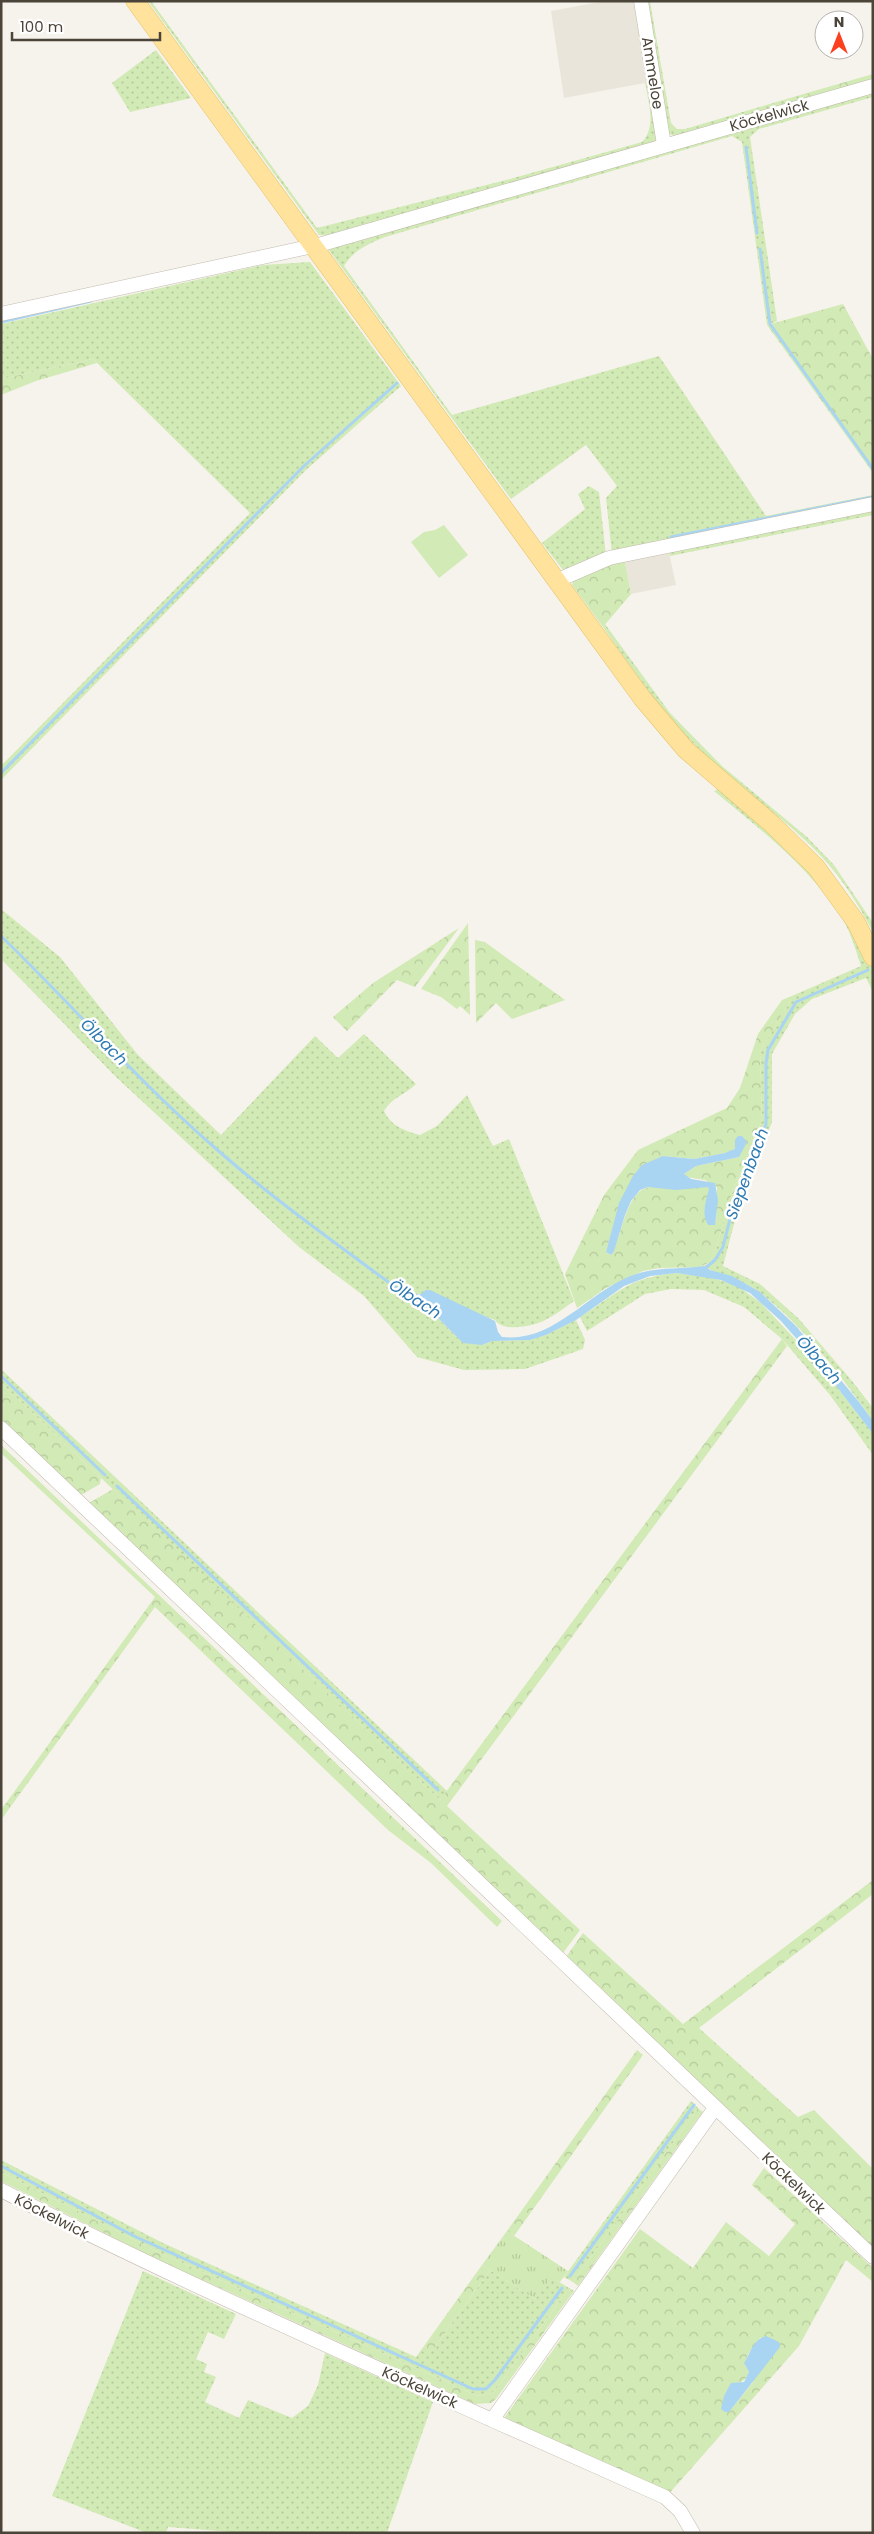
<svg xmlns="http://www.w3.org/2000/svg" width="874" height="2534" viewBox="0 0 874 2534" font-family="Poppins,sans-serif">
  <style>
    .residential { fill: #eae5da }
    .grass { fill: url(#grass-dots) }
    .forest { fill: url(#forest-crowns); fill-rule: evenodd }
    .park { fill: url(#park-tufts) }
    .pitch { fill: #d2eab5 }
    .water { fill: #a9d4f2 }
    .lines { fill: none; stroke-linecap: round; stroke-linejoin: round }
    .stream { stroke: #a9d4f2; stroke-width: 3 }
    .minor-casing { stroke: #c2bbae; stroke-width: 15 }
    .major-casing { stroke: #e6c16a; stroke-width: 19 }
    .minor { stroke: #fff; stroke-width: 14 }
    .major { stroke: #ffe39c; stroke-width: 18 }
    .labels { text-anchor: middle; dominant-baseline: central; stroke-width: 5; stroke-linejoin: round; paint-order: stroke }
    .street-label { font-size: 15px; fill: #4b4439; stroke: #fff }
    .water-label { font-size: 16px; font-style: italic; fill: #2e7ab2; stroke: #fff }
  </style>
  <defs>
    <pattern id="grass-dots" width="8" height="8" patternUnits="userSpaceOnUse" patternTransform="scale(1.25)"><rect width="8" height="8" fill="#d2eab5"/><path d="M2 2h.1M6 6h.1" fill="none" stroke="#b6ca9c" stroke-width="1.8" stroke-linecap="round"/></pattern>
    <pattern id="forest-crowns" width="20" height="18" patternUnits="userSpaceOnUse" patternTransform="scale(1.25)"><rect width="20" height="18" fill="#d2eab5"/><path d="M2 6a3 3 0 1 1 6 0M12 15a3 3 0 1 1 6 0" fill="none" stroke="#b6ca9c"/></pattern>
    <pattern id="park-tufts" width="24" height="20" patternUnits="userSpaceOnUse" patternTransform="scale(1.25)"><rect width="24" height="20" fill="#d2eab5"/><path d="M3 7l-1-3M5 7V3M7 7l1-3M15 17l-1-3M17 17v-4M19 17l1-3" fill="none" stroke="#b6ca9c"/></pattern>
  </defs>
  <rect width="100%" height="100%" fill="#f6f3ec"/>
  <path class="residential" d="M 605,1 L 638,1 L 650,82 L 564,98 L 551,11 Z
    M 668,548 L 676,585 L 631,594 L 624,557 Z"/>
  <path class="grass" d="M 148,1 L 151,1 L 317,228 L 510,179 L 642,142 C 657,127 648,101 645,82 L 650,82 L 658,137 L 654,142 L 329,236 L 319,235 Z
    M 644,1 L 650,1 L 671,123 L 677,129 L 685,129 L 807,93 L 810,100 L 677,137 L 670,134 L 666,129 Z
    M 156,50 L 191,98 L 130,112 L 112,83 Z
    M 873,88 L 873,97 L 759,129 L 750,137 L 777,321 L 767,325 L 742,142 L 732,136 L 385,237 C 368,244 354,250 344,266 L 452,415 L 659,356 L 766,516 L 873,495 L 873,502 L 612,554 L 606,498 L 617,486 L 586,445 L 511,499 L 329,250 L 330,246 Z
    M 310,262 L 401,386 L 306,470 L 1,780 L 1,766 L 250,513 L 93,359 L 1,379 L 1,324 L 263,265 Z
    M 589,486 L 599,492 L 606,556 L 569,571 L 563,570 L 542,543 L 585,509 L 578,494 Z
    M 873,507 L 873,515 L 670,556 L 668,548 Z
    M 605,624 L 670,713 L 722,766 L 807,837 L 834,865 L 873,923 L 873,932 C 860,908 847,886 829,865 C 792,822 742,791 702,752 C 663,715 633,670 603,627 Z
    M 721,788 L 790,846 L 863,946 L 873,967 L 873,992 L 866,978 L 812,999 L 795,1014 L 772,1054 L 772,1122 L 739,1205 L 723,1266 L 760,1284 L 799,1319 L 852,1381 L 873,1408 L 873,1421 C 842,1377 803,1325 759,1292 C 741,1278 720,1277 704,1266 L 710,1262 L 717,1246 L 729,1201 L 762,1120 L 760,1051 L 794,995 L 861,966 C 856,951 851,933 843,920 C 811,868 760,829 714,791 Z
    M 1,909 L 60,957 L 138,1055 L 221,1135 L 315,1036 L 338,1058 L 364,1034 L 416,1084 C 405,1095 392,1097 384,1111 C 391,1126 405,1131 420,1135 L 437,1126 L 467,1095 L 493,1146 L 509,1139 L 574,1301 C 565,1307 557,1314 547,1319 C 536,1326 503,1333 495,1320 L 423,1294 L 415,1294 L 405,1299 L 439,1319 L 457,1337 L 482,1345 L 492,1341 L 530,1340 L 546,1335 L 576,1320 L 585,1340 L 583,1349 L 525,1369 L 464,1370 L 417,1357 L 364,1296 L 299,1247 L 115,1076 L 1,959 Z
    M 677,1273 L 709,1277 L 736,1285 L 761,1303 L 824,1370 L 873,1434 L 873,1455 L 830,1395 L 782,1339 L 744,1307 L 704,1290 L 671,1289 L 645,1294 L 587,1331 L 580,1317 C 618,1293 629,1277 677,1273 Z
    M 1,1369 L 447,1791 L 440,1800 L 1,1383 Z
    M 691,2101 L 698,2108 L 573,2282 L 564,2277 Z
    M 1,2160 L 163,2243 L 416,2357 L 424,2346 L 432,2351 L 490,2270 L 535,2299 L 551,2277 L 569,2288 L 494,2392 L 478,2396 L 156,2251 L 1,2172 Z
    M 143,2271 L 236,2314 L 224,2339 L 208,2332 L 196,2359 L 207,2364 L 204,2372 L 216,2377 L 205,2402 L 239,2418 L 248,2400 L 292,2418 L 308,2406 L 318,2385 L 325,2353 L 433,2402 L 387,2533 L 245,2533 L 168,2527 L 166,2533 L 147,2533 L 52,2496 Z"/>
  <path class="forest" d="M 873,74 L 873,82 L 810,100 L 807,93 Z
    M 843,304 L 873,359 L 873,473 L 767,325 Z
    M 93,359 L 97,363 L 36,381 L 1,395 L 1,379 Z
    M 624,557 L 631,594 L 603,627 L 572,585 L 573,581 Z
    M 468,923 L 470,1006 L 470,1015 L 460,1006 L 457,1009 L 441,997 L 421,989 Z
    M 459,928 L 415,987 L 397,980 L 347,1031 L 333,1017 L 373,983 Z
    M 475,940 L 485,942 L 565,1000 L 512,1019 L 496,1003 L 476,1023 Z
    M 794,995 L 760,1051 L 762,1120 L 729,1201 L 717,1246 L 710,1262 L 700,1267 L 659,1268 L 643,1271 L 606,1288 L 577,1308 L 565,1274 L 604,1195 L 638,1150 L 727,1108 L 740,1088 L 758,1034 L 782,1000 ZM 735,1140 L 739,1157 L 696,1166 L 684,1174 L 686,1177 L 705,1180 L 717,1187 L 716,1221 L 705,1206 L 710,1189 L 708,1187 C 697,1185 688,1189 677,1189 C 668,1190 659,1186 650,1187 C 626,1189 622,1237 611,1255 L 606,1252 L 615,1220 L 663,1156 L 694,1159 L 725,1153 L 735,1149 Z
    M 782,1339 L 787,1346 L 447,1806 L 580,1930 L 563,1953 L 89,1503 L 113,1489 L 440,1800 Z
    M 1,1383 L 101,1478 L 100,1484 L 81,1495 L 1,1420 Z
    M 1,1445 L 502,1921 L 497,1927 L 431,1863 L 388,1830 L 155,1607 L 1,1820 L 1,1810 L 155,1597 L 1,1453 Z
    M 873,1880 L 873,1894 L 699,2028 L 798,2117 L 814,2110 L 873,2169 L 873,2248 L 566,1957 L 583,1933 L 683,2024 Z
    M 637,2050 L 643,2055 L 514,2236 L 507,2231 Z
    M 698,2108 L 703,2112 L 694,2124 L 578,2286 L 573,2282 Z
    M 764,2168 L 873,2268 L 873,2282 L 846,2260 L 799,2346 L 667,2496 L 502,2421 L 640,2229 L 693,2268 L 726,2222 L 769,2256 L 795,2224 L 752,2185 ZM 761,2337 L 753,2382 L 729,2412 L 724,2396 C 733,2382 745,2385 749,2372 L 745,2365 C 747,2353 753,2346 761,2337 Z
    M 1,2172 L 156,2251 L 478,2396 L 494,2392 L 569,2288 L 574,2291 L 496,2399 L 491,2403 L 475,2404 L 148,2255 L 1,2181 Z
    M 482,2265 L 490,2270 L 432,2351 L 424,2346 Z"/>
  <path class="park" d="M 507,2231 L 568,2271 L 560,2282 L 551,2278 L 535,2299 L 482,2265 Z"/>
  <path class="pitch" d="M 444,525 L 468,555 L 439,578 L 411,542 L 424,532 L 435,530 Z"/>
  <path class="water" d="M 738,1136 L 742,1136 L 747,1142 L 739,1157 L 696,1166 L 684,1174 L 691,1179 L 715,1183 L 718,1200 L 715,1225 L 708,1225 C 701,1213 706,1201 709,1189 L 708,1187 L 676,1190 L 648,1187 L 640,1190 L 631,1201 L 625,1215 L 614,1251 L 611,1255 L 606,1252 L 619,1203 L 633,1176 L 642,1165 L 663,1156 L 694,1159 L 725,1153 L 735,1149 L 735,1140 Z
    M 704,1266 L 710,1270 L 732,1276 L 760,1292 L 796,1326 L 859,1402 L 873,1421 L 873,1434 L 824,1370 L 781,1321 L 750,1293 L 721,1280 L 677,1273 L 650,1276 L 624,1286 L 576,1320 L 546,1335 L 530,1340 L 492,1341 L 482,1345 L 463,1343 L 439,1319 L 401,1296 L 407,1289 L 419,1295 L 426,1290 L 430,1290 L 495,1321 L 498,1332 L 502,1337 C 552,1343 586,1295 628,1277 C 654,1266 678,1270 704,1266 Z
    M 766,2336 L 779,2342 L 780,2347 L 729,2412 L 725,2412 L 721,2409 L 724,2396 L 731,2383 L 744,2382 L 749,2372 L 744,2363 C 751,2353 752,2340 766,2336 Z"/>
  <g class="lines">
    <path class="stream" d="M 746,147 L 757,233
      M 760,249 L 770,324 L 873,469
      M 1,322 L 91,301
      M 671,537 L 873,497
      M 1,773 L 304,466 L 397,383
      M 1,936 C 73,1006 138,1081 214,1147 C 274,1200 341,1247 406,1295
      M 704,1269 L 715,1260 L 723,1247 L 732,1211 L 766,1124 L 766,1063 L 768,1050 L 796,1002 L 868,970
      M 1,1376 L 105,1475
      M 117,1486 L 438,1790
      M 1,2166 L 136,2237 L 473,2389 L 486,2389 L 495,2380 L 562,2288
      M 570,2276 L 694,2105"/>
    <g class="minor-casing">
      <path id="minor" d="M 641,1 L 664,145
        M 1,314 L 322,244 L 873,86
        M 556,581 L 609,558 L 873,504
        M 1,1428 L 873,2257
        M 1,2190 C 162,2273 327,2345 492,2420 L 715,2108
        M 492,2420 L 665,2497 L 680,2511 L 693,2533"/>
    </g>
    <g class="major-casing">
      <path id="major" d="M 135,1 L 642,698 L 686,750 L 772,824 L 816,867 L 856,922 L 873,957"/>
    </g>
    <use href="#minor" class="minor"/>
    <use href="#major" class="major"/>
  </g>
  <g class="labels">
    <g class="street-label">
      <text transform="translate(653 73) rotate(81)">Ammeloe</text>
      <text transform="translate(769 115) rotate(-16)">Köckelwick</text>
      <text transform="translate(794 2183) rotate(44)">Köckelwick</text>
      <text transform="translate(52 2216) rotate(27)">Köckelwick</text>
      <text transform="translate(420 2387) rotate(24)">Köckelwick</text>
    </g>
    <g class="water-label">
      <text transform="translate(104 1042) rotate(45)">Ölbach</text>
      <text transform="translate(747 1174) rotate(-70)">Siepenbach</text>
      <text transform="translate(415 1299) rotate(33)">Ölbach</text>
      <text transform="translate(819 1360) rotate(49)">Ölbach</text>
    </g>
  </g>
  <rect width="874" height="2534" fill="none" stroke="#4b4439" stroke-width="5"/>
  <g transform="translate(839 35)"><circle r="24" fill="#ffffff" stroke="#b7b4b0"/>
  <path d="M0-4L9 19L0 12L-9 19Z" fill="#fc3f1d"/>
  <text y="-8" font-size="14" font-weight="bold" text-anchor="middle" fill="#4b4439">N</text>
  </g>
  <path d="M12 32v8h148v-8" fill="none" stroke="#4b4439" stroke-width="2.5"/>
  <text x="20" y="32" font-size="15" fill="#4b4439" stroke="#ffffff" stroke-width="4" paint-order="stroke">100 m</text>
</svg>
